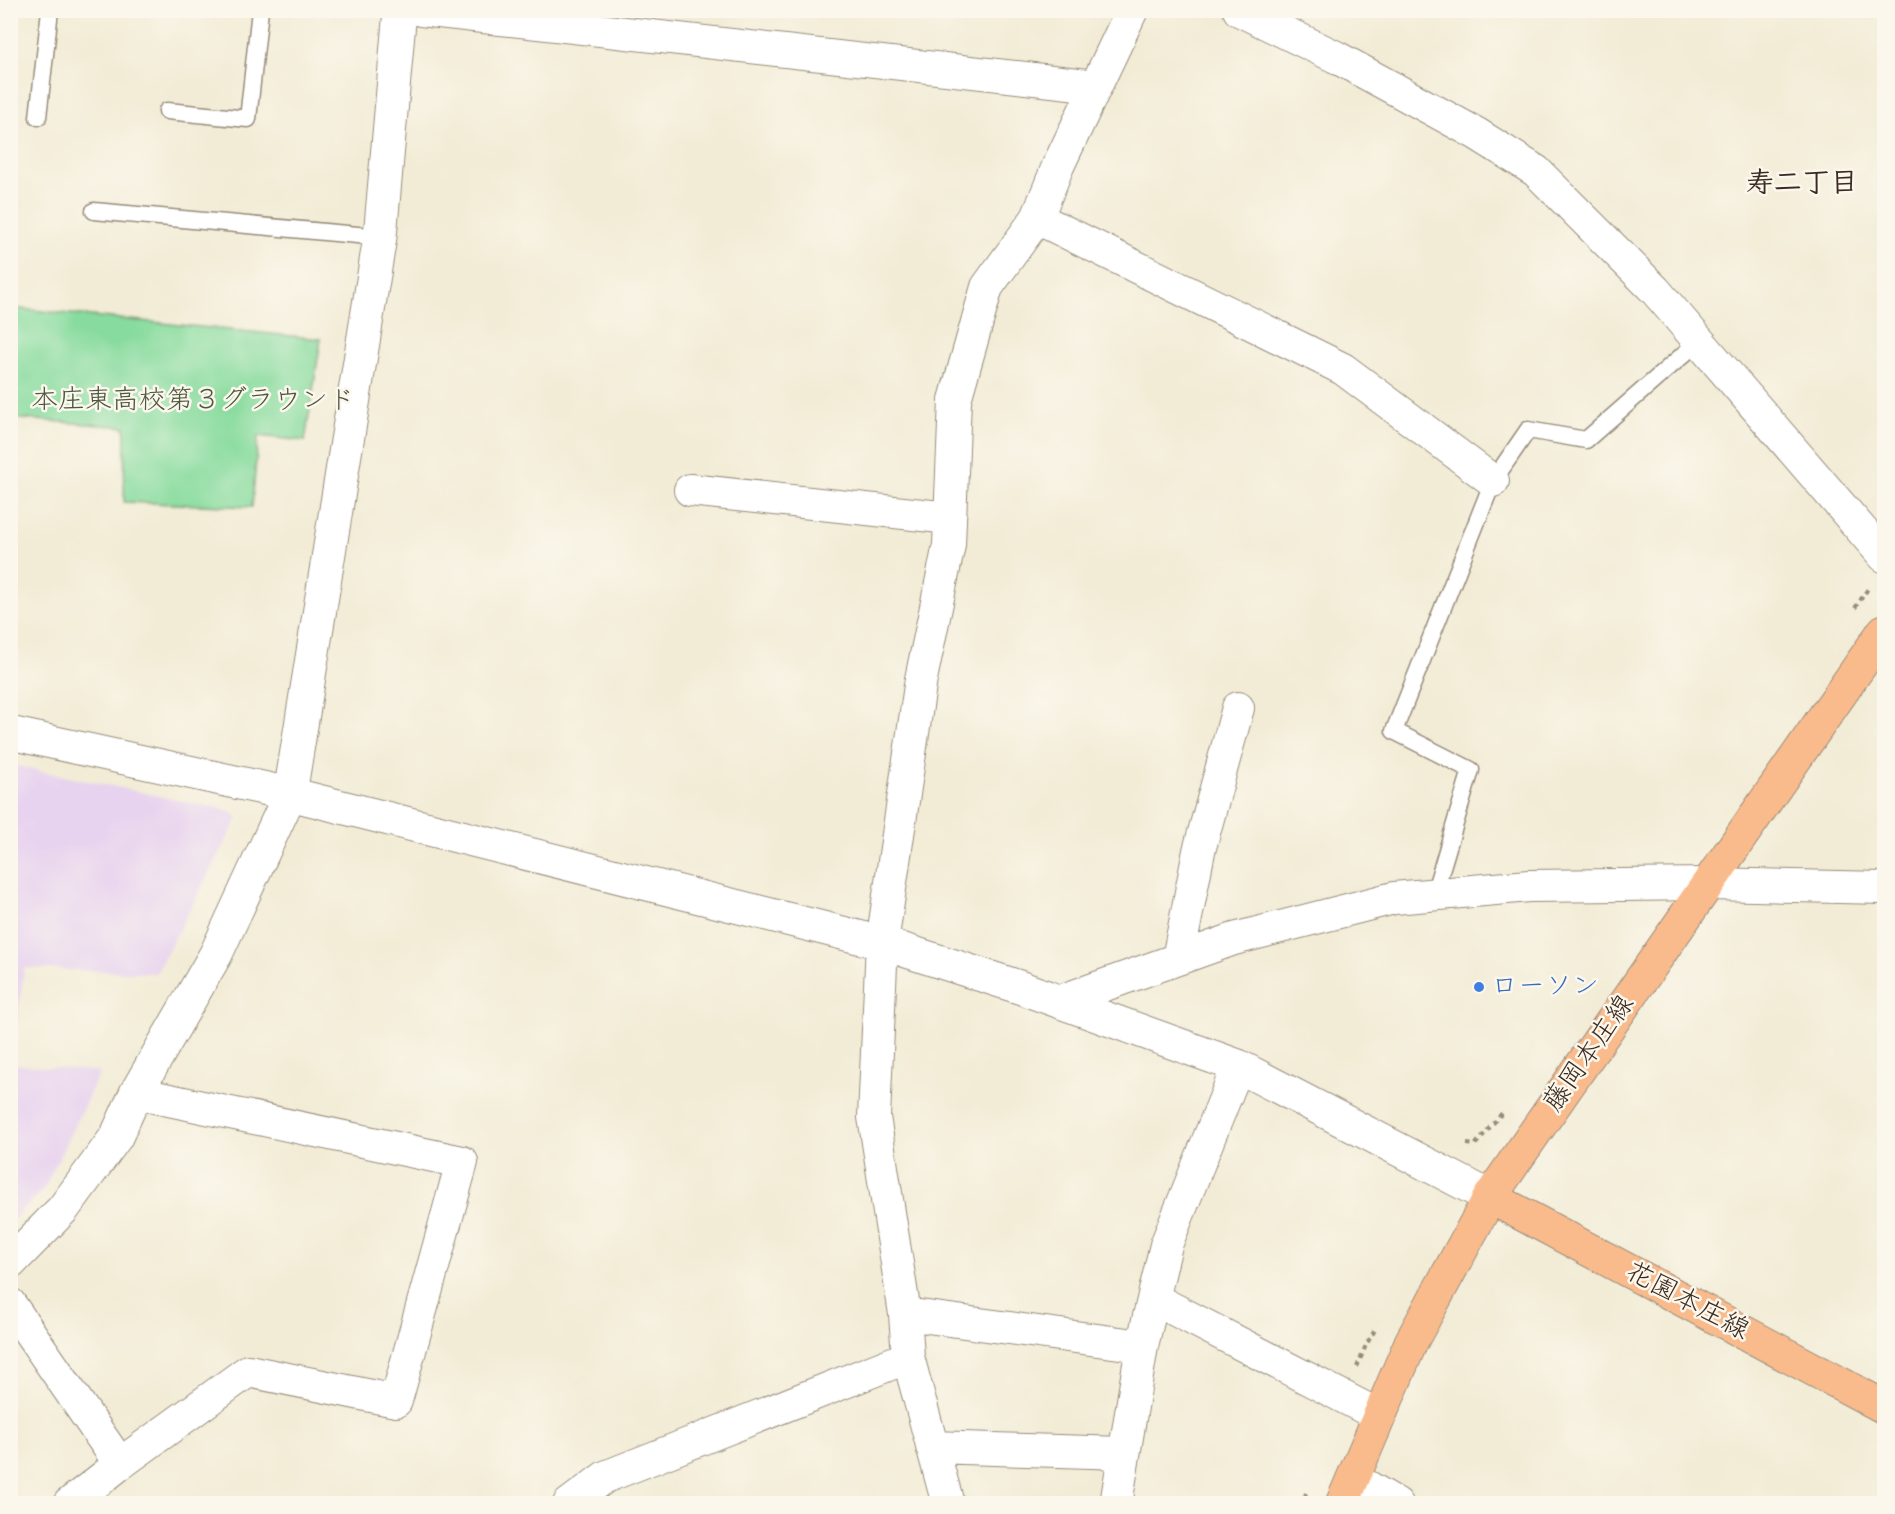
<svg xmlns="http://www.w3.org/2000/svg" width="1895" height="1514" viewBox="0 0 1895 1514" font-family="'Indie Flower','Klee One',sans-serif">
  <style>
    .built { fill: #e7d2ef }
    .green { fill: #87db9e; stroke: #61825e; stroke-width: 1.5 }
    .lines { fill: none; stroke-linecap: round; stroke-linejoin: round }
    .service-casing { stroke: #968b7a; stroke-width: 19 }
    .minor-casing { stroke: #968b7a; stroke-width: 34 }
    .tertiary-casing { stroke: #968b7a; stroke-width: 35 }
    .primary-casing { stroke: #968b7a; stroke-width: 35 }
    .path { stroke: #968b7a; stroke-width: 4; stroke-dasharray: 4.5 4.5; stroke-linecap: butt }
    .service { stroke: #fff; stroke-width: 16 }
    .minor { stroke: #fff; stroke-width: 32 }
    .tertiary { stroke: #fff; stroke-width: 33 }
    .primary { stroke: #fabb8c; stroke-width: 33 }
    .shop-dot { fill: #3f7fe0; stroke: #fbf7ec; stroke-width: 2 }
    .labels { text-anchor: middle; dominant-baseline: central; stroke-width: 5; stroke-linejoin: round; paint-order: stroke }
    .park-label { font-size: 27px; fill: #4e563e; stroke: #fbf7ec }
    .shop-label { font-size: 27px; fill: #366cbe; stroke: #fbf7ec; text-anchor: start }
    .street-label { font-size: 27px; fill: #3b2a1e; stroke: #fbf7ec }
    .neighbourhood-label { font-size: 28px; font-weight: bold; fill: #3b2a1e; stroke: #fbf7ec }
  </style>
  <rect width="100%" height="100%" fill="#fbf7ec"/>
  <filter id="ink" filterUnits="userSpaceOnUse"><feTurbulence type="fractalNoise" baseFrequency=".0167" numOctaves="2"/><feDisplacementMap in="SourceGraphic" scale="12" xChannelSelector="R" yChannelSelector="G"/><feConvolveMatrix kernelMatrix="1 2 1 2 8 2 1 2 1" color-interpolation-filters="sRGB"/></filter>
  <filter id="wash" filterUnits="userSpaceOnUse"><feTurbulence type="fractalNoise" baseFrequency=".008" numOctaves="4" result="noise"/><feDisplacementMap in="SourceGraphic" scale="24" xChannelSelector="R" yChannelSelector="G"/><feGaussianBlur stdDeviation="1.35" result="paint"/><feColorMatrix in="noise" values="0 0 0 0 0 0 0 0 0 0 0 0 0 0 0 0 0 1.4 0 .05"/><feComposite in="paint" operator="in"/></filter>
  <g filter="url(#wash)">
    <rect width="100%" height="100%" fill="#f2ecd6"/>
    <path class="built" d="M 11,765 L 230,811 L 238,818 L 156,973 L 24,968 L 12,1064 L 100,1072 L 45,1187 L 11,1221 Z"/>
    <path class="green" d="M 11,308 L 321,339 L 305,441 L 258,436 L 252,507 L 124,502 L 125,427 L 11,418 L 11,420 Z"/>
  </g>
  <g filter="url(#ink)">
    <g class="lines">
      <g class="service-casing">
        <path id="service" d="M 167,111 L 248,119 L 260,10
          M 38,117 L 50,10
          M 94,211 L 380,237
          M 1434,894 L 1471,770 L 1394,731 L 1493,481 L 1528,430 L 1586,440 L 1699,341"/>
      </g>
      <g class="minor-casing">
        <path id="minor" d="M 421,10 L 1096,86
          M 1239,10 L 1336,57 L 1477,134 L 1536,171 L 1655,290 L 1884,556
          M 1037,218 L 1343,369 L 1493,481
          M 690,490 L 950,518
          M 1178,959 L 1199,851 L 1238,708
          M 1060,1001 L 1234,939 L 1394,898 L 1529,886 L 1709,884 L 1884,888
          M 1154,1299 L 1378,1415
          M 10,1304 L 120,1464
          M 905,1314 L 1142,1346
          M 932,1447 L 1124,1453
          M 1353,1478 L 1397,1504
          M 69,1504 L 120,1464 L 248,1371 L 396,1401 L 462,1162 L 136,1093
          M 569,1504 L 605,1477 L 908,1357
          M 948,1504 L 908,1357 L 905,1314 L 874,1117 L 882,943 L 921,679 L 949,545 L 955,400 L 987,287 L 1037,218 L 1058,166 L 1132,10
          M 1116,1504 L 1142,1346 L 1166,1245 L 1238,1066"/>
      </g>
      <g class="tertiary-casing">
        <path id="tertiary" d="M 10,733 L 290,794 L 882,943 L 1019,987 L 1238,1066 L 1490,1197
          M 10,1263 L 63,1209 L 116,1137 L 136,1093 L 216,954 L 290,794 L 380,237 L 400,10"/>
      </g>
      <g class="primary-casing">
        <path id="primary" d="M 1490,1197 L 1884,1407
          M 1342,1504 L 1411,1342 L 1490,1197 L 1884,631"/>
      </g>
      <path class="path" d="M 1855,608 L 1869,587
        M 1467,1144 L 1475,1145 L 1502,1113
        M 1357,1367 L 1366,1345 L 1375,1330
        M 1302,1504 L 1306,1493"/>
      <use href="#service" class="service"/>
      <use href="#minor" class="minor"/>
      <use href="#tertiary" class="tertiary"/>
      <use href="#primary" class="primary"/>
    </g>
  </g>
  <circle class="shop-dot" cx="1479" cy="987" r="6"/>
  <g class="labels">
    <g class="park-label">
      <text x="193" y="401">本庄東高校第３グラウンド</text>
    </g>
    <g class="shop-label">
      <text x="1491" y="987">ローソン</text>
    </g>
    <g class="street-label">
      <text transform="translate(1590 1054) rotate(-55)">藤岡本庄線</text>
      <text transform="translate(1687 1302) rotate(28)">花園本庄線</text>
    </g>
    <g class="neighbourhood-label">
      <text x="1802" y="184">寿二丁目</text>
    </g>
  </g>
  <rect width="1895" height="1514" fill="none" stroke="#fbf7ec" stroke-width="36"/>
</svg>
